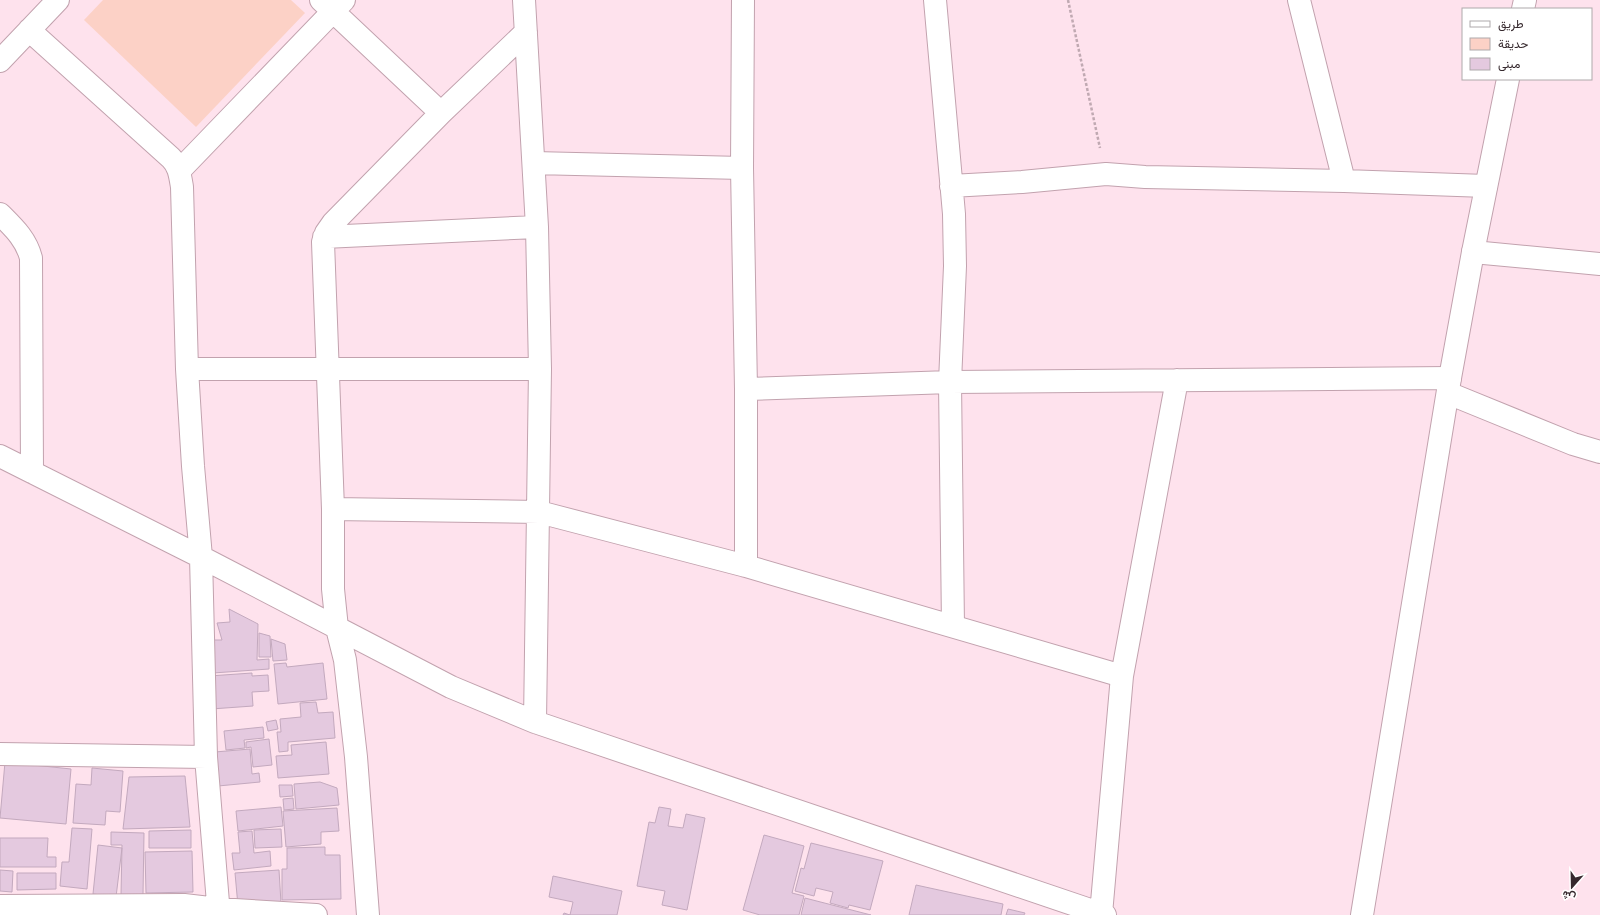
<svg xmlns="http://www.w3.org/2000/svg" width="1600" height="915" viewBox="0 0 1600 915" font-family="'Space Grotesk',Vazirmatn,sans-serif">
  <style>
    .green { fill: #fcd1c6 }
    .building { fill: #e4c9df; stroke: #c3a9be }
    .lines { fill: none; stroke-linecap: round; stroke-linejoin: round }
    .minor-casing { stroke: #c2a2ae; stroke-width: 24 }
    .tertiary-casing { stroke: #c2a2ae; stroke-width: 24 }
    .path { stroke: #c0a9b2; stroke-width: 2.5; stroke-dasharray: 3 2; stroke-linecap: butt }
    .minor { stroke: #fff; stroke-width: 22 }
    .tertiary { stroke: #fff; stroke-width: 22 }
  </style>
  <rect width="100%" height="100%" fill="#fee2ed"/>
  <path class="green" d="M 103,0 L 291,0 L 305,13 L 196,127 L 84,20 Z"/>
  <path class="building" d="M 229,609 L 258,624 L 257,660 L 269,659 L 269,669 L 213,673 L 212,640 L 222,640 L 217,623 L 230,622 Z
    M 259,633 L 270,636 L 271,657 L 259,657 Z
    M 271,639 L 285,644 L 287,660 L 273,661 Z
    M 286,663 L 287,667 L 323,663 L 327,699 L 278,704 L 274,664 Z
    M 252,673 L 252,676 L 268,675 L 269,691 L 252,692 L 253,706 L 211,709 L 209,676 Z
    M 316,702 L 318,713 L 333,712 L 335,738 L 288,742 L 288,751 L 279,752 L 277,732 L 281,732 L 280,719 L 301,717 L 300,703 Z
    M 276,720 L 278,729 L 268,731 L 266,722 Z
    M 263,727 L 264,738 L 244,740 L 245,748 L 226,750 L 224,731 Z
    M 269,739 L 272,765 L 253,767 L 251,747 L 246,748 L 246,742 Z
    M 326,742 L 329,774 L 278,778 L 276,756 L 292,755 L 291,745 Z
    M 250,749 L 252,774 L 259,773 L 260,782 L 218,786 L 215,752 Z
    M 5,762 L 71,769 L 66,824 L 0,818 Z
    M 92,768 L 123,771 L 120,812 L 106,811 L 105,825 L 73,823 L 76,784 L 91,785 Z
    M 185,776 L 190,827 L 123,829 L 129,777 Z
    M 320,782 L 337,788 L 339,805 L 296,809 L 294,784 Z
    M 279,785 L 292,785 L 293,796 L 280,797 Z
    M 293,798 L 294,809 L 284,810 L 283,799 Z
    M 281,807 L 283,826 L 238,831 L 236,811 Z
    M 659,807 L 671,809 L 668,826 L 683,828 L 686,814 L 705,818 L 687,910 L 662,905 L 665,891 L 637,886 L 649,822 L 655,823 Z
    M 337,808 L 339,831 L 321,832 L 321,844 L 286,847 L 283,811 Z
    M 72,828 L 92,829 L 87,889 L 60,886 L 62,862 L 69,862 Z
    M 281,829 L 282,847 L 255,848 L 254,830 Z
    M 191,830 L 191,848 L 149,848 L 149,831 Z
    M 252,831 L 254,853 L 270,851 L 271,866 L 234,870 L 232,853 L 240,853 L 238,832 Z
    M 111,832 L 144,833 L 143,895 L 121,895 L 122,845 L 111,845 Z
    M 764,835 L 804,846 L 792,893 L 804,896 L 799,915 L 760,915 L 743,910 Z
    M 0,838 L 48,838 L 47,857 L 56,857 L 56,867 L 0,867 Z
    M 811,843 L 883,861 L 870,910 L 849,905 L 848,908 L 830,903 L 833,892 L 816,888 L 814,896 L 795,891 L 801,868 L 804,869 Z
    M 98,845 L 122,848 L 116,897 L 93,894 Z
    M 325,847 L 325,855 L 340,855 L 341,899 L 282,900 L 282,869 L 287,869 L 287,848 Z
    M 192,851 L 193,892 L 146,893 L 145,852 Z
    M 0,870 L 13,871 L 12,892 L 0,891 Z
    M 279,870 L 281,903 L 238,906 L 235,873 Z
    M 17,873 L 56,873 L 56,889 L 17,890 Z
    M 553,876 L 622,891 L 617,915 L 563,915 L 564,913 L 570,915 L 573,902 L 549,897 Z
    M 916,885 L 1003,904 L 1001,915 L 909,915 Z
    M 805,898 L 871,915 L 801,915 Z
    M 1008,909 L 1025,913 L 1024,915 L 1006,915 Z"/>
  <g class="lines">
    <g class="minor-casing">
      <path id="minor" d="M 321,0 L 441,113
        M 524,0 L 537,227 L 540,369 L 535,722
        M 743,0 L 742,168 L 746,389 L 746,566
        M 935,0 L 954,214 L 955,266 L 950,382 L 953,626
        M 1299,0 L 1344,181
        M 29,30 L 171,158 C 179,166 180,175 182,187 L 187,369 L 193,466 L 201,557 L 206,757 L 219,915
        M 0,61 L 58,0
        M 534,163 L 742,168
        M 179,171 L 344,0
        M 951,186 L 1022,182 L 1106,174 L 1145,177 L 1344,181 L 1486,186
        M 0,214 C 14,228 26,239 31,258 L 32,472
        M 324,237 L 537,227
        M 1473,252 L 1600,264
        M 187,369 L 540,369
        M 746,389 L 950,382 L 1450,378
        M 1448,393 L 1573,444 L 1600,452
        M 0,456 L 201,557 L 451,687 L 535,722 L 1105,915
        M 333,509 L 539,512 L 746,566 L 1122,676 L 1101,914
        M 1122,676 L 1177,380
        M 0,754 L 206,757
        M 0,906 L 184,905 L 218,909 L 316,915
        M 368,915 L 356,757 L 345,660 L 337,628 L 333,589 L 333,509 L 323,242 L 326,233 L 333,223 L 441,113 L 526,32"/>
    </g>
    <g class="tertiary-casing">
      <path id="tertiary" d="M 1523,9 L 1525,0
        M 1362,915 L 1450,378 L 1473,252 L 1508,79"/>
    </g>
    <path class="path" d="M 1068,0 L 1100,148"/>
    <use href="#minor" class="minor"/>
    <use href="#tertiary" class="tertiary"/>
  </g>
  <rect x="1462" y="8" width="130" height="72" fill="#ffffff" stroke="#aea9ab"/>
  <rect x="1470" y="21" width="20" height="6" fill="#ffffff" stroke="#aea9ab"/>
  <text x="1498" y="28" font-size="12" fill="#35282d">طريق</text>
  <rect x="1470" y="38" width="20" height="12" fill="#fcd1c6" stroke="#aea9ab"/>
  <text x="1498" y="48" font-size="12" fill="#35282d">حديقة</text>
  <rect x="1470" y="58" width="20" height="12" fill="#e4c9df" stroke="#aea9ab"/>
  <text x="1498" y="68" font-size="12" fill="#35282d">مبنى</text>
  <g transform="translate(1572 887) rotate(200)" stroke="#ffffff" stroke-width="3" paint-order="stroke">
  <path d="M0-3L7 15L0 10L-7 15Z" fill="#35282d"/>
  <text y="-6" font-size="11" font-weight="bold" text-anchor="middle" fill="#35282d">ش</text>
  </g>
</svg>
